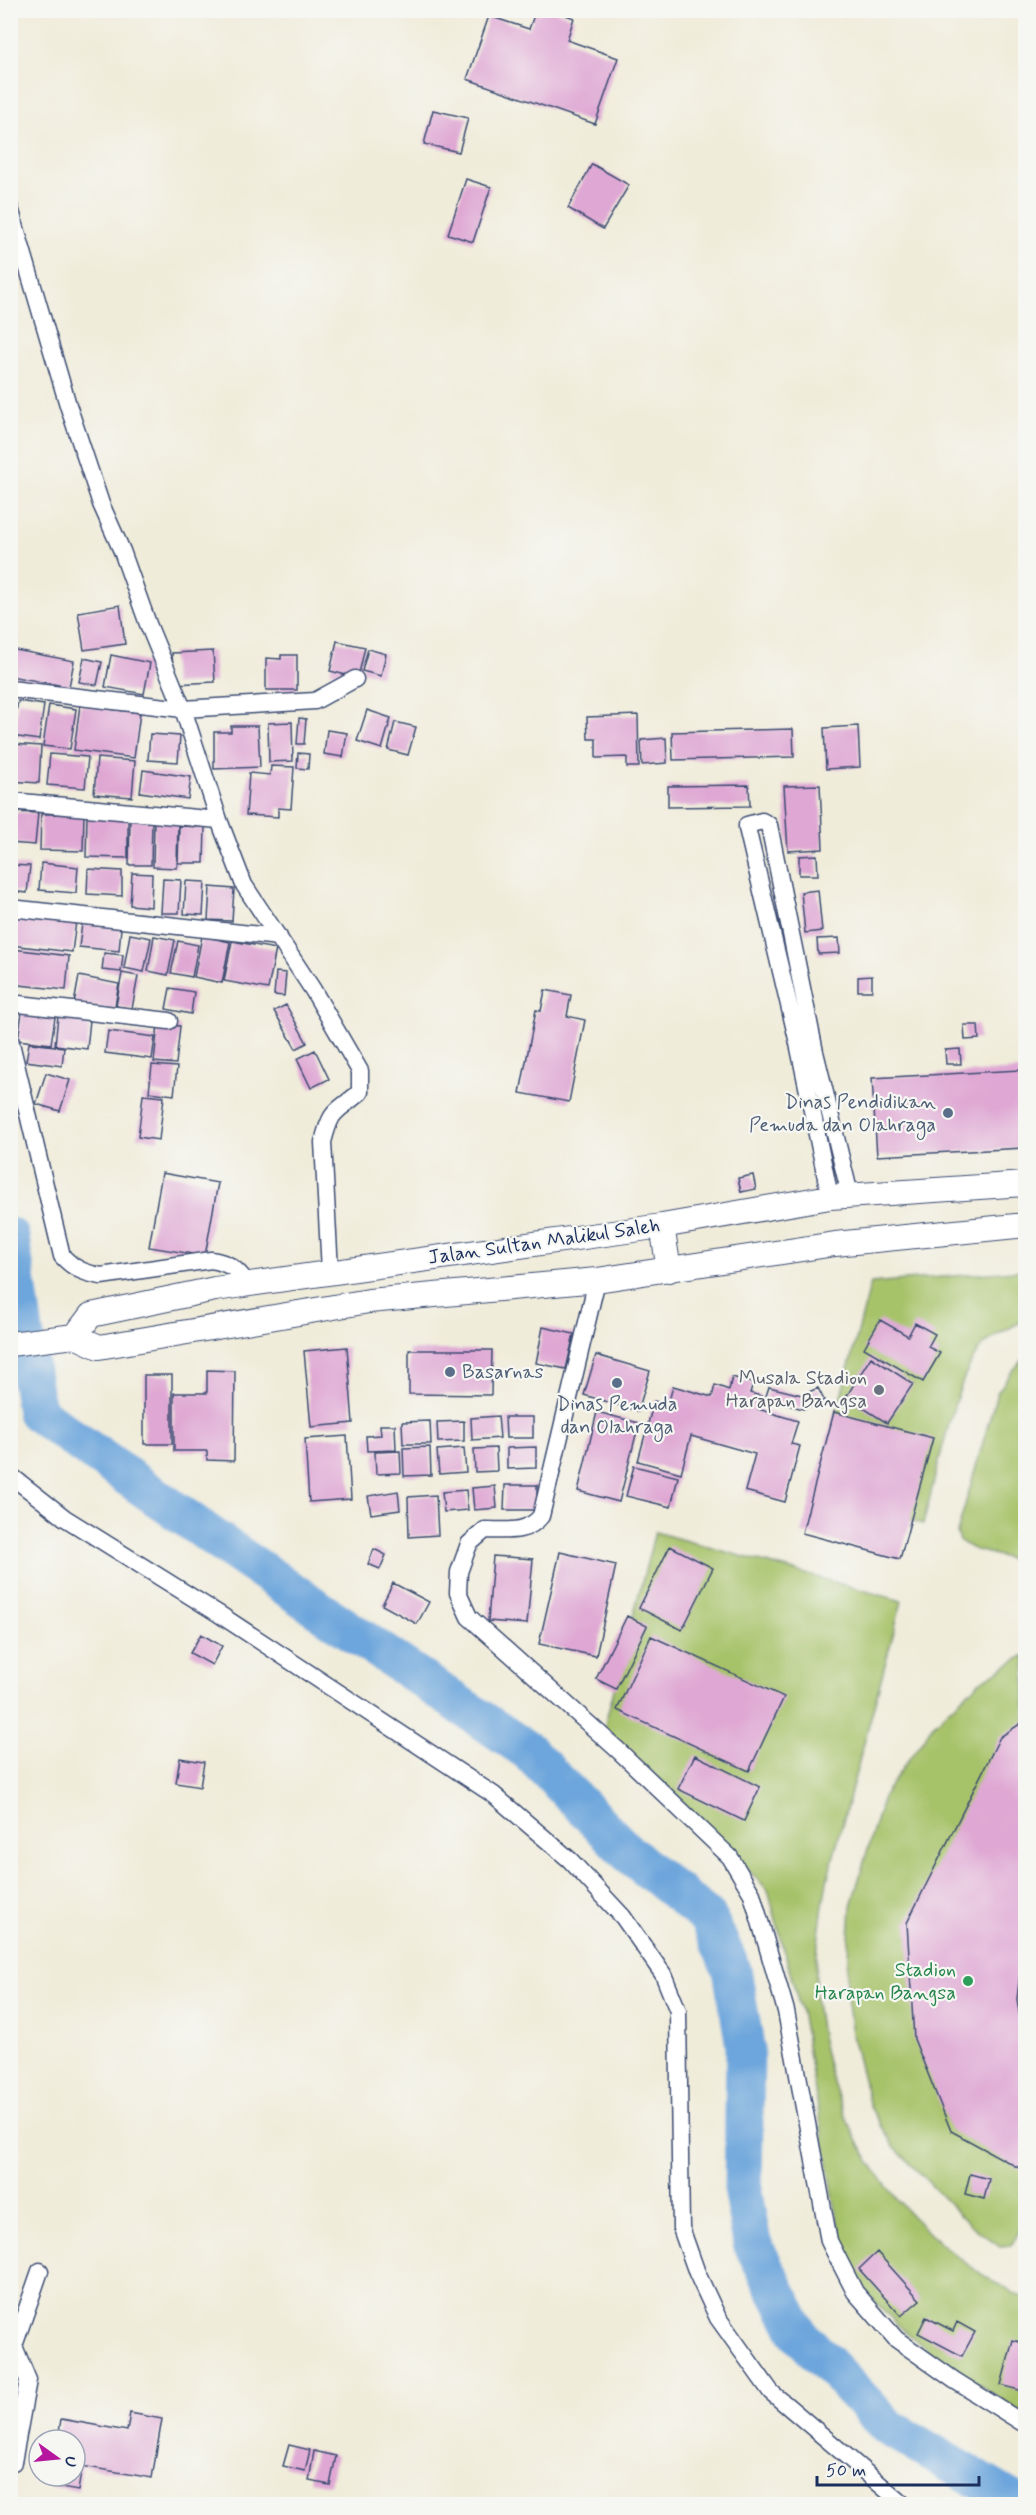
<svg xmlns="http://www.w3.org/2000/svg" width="1036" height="2515" viewBox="0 0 1036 2515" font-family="Mynerve,sans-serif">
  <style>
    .green { fill: #a7c36a; stroke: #617964; stroke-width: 1.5 }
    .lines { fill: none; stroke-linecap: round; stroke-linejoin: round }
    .river { stroke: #6da6dc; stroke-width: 39 }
    .building { fill: #dfa8d4 }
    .street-casing { stroke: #3b4b71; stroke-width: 19 }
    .secondary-casing { stroke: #3b4b71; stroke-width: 26 }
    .street { stroke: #fff; stroke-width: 16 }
    .secondary { stroke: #fff; stroke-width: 24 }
    .service-dot { fill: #5c6f8a; stroke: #f6f6f2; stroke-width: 2 }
    .worship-dot { fill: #6b7280; stroke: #f6f6f2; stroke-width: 2 }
    .leisure-dot { fill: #2e9e5b; stroke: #f6f6f2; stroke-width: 2 }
    .labels { text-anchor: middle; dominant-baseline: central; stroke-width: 4.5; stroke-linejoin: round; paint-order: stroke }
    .service-label { font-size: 20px; fill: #4e5e75; stroke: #f6f6f2; text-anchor: end }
    .street-label { font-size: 20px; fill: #1b2f5e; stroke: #f6f6f2 }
    .worship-label { font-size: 20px; fill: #5b616d; stroke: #f6f6f2; text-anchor: end }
    .leisure-label { font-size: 20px; fill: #27864d; stroke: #f6f6f2; text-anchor: end }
  </style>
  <rect width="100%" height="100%" fill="#f6f6f2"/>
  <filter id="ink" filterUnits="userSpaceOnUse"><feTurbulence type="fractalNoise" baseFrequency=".0167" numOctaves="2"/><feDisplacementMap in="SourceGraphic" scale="12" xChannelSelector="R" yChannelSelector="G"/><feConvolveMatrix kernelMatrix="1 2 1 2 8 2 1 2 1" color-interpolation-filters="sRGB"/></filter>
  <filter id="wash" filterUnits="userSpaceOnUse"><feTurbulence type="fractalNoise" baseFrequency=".008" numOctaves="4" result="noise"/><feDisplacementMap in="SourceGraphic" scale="24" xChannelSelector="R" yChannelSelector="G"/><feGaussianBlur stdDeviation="1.35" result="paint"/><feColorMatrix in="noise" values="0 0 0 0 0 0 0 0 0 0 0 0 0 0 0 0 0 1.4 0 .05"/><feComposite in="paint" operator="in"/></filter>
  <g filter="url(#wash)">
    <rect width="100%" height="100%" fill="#f0ecda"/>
    <path class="green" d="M 1025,1270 L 1025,1320 C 1010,1328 991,1336 979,1350 C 956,1377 934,1485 923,1524 L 816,1490 L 871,1283 Z
      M 1025,1358 L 1025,1563 L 973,1549 L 960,1541 L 957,1533 L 997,1393 L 1013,1370 Z
      M 655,1532 L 902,1601 L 827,1881 C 820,1922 813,1966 817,2008 C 832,2140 908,2240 1025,2299 L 1026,2406 L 1023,2414 L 932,2354 L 898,2325 L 866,2292 L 840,2234 L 802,2016 L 768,1890 L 675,1795 L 604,1728 Z
      M 1025,1655 L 1026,2219 L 1011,2246 L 1000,2247 L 968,2223 L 894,2147 L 870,2107 L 853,2040 L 846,1990 L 851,1906 L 884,1794 L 934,1724 L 979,1682 Z"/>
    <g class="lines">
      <path class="river" d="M 10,1237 L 36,1412 L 227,1547 L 528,1751 L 628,1853 L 708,1918 L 732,1970 L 745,2046 L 743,2194 L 752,2243 L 799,2334 L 888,2427 L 1019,2504"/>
    </g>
    <g id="blocks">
      <path class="building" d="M 536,10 L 552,10 L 574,18 L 567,40 L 618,58 L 595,124 L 467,79 L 489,16 L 529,29 Z
        M 433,110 L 468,118 L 459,152 L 424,144 Z
        M 592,164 L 629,185 L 603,229 L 568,208 Z
        M 466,179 L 491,187 L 473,242 L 448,234 Z
        M 120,605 L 125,644 L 84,650 L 78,612 Z
        M 337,641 L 365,647 L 358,678 L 330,671 Z
        M 10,649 L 74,661 L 69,687 L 10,676 Z
        M 368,649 L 386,654 L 381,676 L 362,671 Z
        M 213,651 L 215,682 L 174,684 L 172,653 Z
        M 111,655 L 150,663 L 144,694 L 105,687 Z
        M 281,655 L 297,655 L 297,690 L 266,690 L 266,658 L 281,659 Z
        M 84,658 L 102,662 L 97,685 L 79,682 Z
        M 18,701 L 44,705 L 39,740 L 12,736 Z
        M 49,705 L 76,709 L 70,749 L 43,746 Z
        M 80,705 L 140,713 L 134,758 L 74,750 Z
        M 367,710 L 391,718 L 382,749 L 357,741 Z
        M 638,715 L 639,767 L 627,767 L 627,757 L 596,758 L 596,739 L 588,739 L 587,717 Z
        M 299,718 L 306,719 L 304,744 L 297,744 Z
        M 292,722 L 293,761 L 269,762 L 268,723 Z
        M 395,722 L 416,727 L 408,755 L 388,750 Z
        M 231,726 L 258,726 L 260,767 L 214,769 L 214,732 L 231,732 Z
        M 858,726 L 860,767 L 826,769 L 824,728 Z
        M 793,729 L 794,757 L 673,760 L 672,732 Z
        M 327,730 L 347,733 L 343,757 L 324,754 Z
        M 150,734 L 180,736 L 178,762 L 148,760 Z
        M 666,738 L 667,763 L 642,765 L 641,740 Z
        M 12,744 L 41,746 L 39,783 L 10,781 Z
        M 298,753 L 309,754 L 308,769 L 297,768 Z
        M 50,754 L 88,757 L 85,788 L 47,785 Z
        M 97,758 L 135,761 L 132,797 L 94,794 Z
        M 271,766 L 294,767 L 291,809 L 278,808 L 278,817 L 246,815 L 249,773 L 270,775 Z
        M 143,770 L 191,777 L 188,799 L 140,792 Z
        M 749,785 L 750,806 L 668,807 L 668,786 Z
        M 820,785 L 823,849 L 788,851 L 784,786 Z
        M 10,812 L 38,813 L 35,845 L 10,843 Z
        M 41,814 L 84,814 L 83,851 L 40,850 Z
        M 87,816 L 128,817 L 128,858 L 86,857 Z
        M 130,819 L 152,820 L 151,865 L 129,865 Z
        M 154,819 L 178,820 L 177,868 L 153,867 Z
        M 179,826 L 205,827 L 204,863 L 178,863 Z
        M 817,855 L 818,875 L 799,875 L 799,856 Z
        M 41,863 L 78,867 L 76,893 L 39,890 Z
        M 10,865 L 30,866 L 27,893 L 10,891 Z
        M 88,869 L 122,871 L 122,896 L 87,894 Z
        M 132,873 L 152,874 L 151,907 L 130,905 Z
        M 163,879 L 181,880 L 179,913 L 161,913 Z
        M 186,881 L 205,882 L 203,915 L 184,914 Z
        M 210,887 L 234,889 L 232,921 L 208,920 Z
        M 818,890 L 822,931 L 805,933 L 801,892 Z
        M 10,914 L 76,922 L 72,952 L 10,945 Z
        M 82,924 L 121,928 L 119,951 L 79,947 Z
        M 130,934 L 151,938 L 144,972 L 124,968 Z
        M 154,936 L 175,940 L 168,975 L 148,971 Z
        M 202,936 L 230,942 L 222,983 L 194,977 Z
        M 839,938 L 840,953 L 818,954 L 817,939 Z
        M 178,941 L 198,945 L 192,977 L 171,973 Z
        M 232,941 L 276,949 L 268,989 L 224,981 Z
        M 13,949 L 69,956 L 66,990 L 10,984 Z
        M 104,953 L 123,955 L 121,972 L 102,970 Z
        M 276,972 L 286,973 L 284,996 L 274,995 Z
        M 122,973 L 138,976 L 132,1009 L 116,1006 Z
        M 79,976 L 119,984 L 114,1011 L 74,1004 Z
        M 872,976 L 872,991 L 858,991 L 858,977 Z
        M 170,988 L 194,992 L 191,1014 L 166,1009 Z
        M 545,990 L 571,995 L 567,1016 L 585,1020 L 569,1102 L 520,1093 L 536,1010 L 541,1011 Z
        M 286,1005 L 307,1043 L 296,1049 L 274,1011 Z
        M 22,1012 L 55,1017 L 51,1044 L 18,1040 Z
        M 58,1016 L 90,1020 L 87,1049 L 55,1045 Z
        M 158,1024 L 180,1026 L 176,1064 L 154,1062 Z
        M 964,1025 L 978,1025 L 979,1039 L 965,1040 Z
        M 108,1031 L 155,1037 L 152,1059 L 105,1053 Z
        M 29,1043 L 64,1047 L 62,1066 L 26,1061 Z
        M 960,1049 L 961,1064 L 946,1064 L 945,1050 Z
        M 315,1050 L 329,1079 L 311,1088 L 297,1059 Z
        M 152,1065 L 177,1067 L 174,1095 L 149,1092 Z
        M 1020,1070 L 1024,1148 L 877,1156 L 872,1078 Z
        M 46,1073 L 70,1080 L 60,1111 L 36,1104 Z
        M 143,1095 L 164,1097 L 159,1140 L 138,1137 Z
        M 162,1173 L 218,1183 L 205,1256 L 149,1247 Z
        M 753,1175 L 756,1189 L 741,1192 L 738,1178 Z
        M 880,1320 L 908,1336 L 915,1323 L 935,1334 L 928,1347 L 940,1353 L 923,1382 L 864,1348 Z
        M 543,1327 L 574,1334 L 566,1369 L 536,1363 Z
        M 347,1347 L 353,1423 L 311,1427 L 304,1351 Z
        M 409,1350 L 492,1350 L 491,1395 L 409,1394 Z
        M 596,1355 L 650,1371 L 638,1411 L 584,1395 Z
        M 871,1357 L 913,1384 L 887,1423 L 846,1397 Z
        M 207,1370 L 235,1371 L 234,1461 L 207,1460 L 207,1451 L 174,1451 L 174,1393 L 207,1393 Z
        M 144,1375 L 172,1375 L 172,1444 L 144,1444 Z
        M 732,1377 L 753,1383 L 750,1393 L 761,1396 L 758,1409 L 798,1421 L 791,1444 L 800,1446 L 785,1502 L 745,1491 L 755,1454 L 691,1436 L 681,1473 L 638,1461 L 654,1401 L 668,1405 L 673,1386 L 712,1397 L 715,1385 L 729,1390 Z
        M 769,1387 L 802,1395 L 818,1388 L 824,1400 L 803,1409 L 765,1399 Z
        M 597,1412 L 639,1423 L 619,1502 L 578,1491 Z
        M 834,1412 L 933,1438 L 900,1559 L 802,1533 Z
        M 498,1416 L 500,1438 L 472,1440 L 471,1418 Z
        M 505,1417 L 533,1417 L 533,1438 L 506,1438 Z
        M 430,1421 L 431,1444 L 403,1444 L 402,1422 Z
        M 464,1421 L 464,1441 L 438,1442 L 437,1422 Z
        M 380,1425 L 395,1425 L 396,1450 L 367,1451 L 366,1436 L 381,1435 Z
        M 347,1436 L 351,1499 L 309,1502 L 305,1439 Z
        M 430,1447 L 431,1475 L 404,1476 L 403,1448 Z
        M 536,1447 L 536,1468 L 507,1469 L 507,1448 Z
        M 464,1448 L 466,1472 L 439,1474 L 437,1450 Z
        M 496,1448 L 497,1471 L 475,1472 L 474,1449 Z
        M 400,1451 L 401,1473 L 376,1474 L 375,1452 Z
        M 634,1466 L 678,1477 L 671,1507 L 626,1496 Z
        M 505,1485 L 537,1485 L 537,1510 L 504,1510 Z
        M 495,1486 L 497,1508 L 474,1510 L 472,1488 Z
        M 466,1490 L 468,1510 L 444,1512 L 442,1492 Z
        M 398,1491 L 400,1510 L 371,1514 L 368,1496 Z
        M 436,1495 L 438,1535 L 409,1537 L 408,1497 Z
        M 670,1546 L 713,1568 L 682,1630 L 639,1608 Z
        M 374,1549 L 386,1555 L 380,1569 L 368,1564 Z
        M 560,1552 L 616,1565 L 596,1656 L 539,1644 Z
        M 493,1556 L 533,1559 L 527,1624 L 488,1621 Z
        M 393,1583 L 429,1602 L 417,1624 L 382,1605 Z
        M 627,1616 L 647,1626 L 616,1689 L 596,1679 Z
        M 201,1634 L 222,1646 L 212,1665 L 190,1653 Z
        M 651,1636 L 784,1697 L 749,1771 L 617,1710 Z
        M 1026,1720 L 1026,1920 L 1017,1999 L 1026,2058 L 1026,2172 L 951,2131 L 914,2039 L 907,1923 L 1000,1737 Z
        M 695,1755 L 760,1787 L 744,1821 L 678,1789 Z
        M 180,1758 L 204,1762 L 200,1787 L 176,1783 Z
        M 970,2174 L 989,2179 L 984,2199 L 965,2194 Z
        M 877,2252 L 920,2300 L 901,2316 L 859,2269 Z
        M 926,2317 L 953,2331 L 957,2322 L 975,2332 L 962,2356 L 918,2333 Z
        M 1013,2340 L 1026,2344 L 1026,2392 L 1001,2385 Z
        M 130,2413 L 162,2419 L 152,2478 L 82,2466 L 78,2491 L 49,2486 L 51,2476 L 75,2476 L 75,2440 L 58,2440 L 61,2419 L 127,2431 Z
        M 289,2445 L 310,2450 L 305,2471 L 283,2466 Z
        M 314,2451 L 336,2456 L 330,2485 L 309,2481 Z"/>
    </g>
  </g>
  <g filter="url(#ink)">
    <use href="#blocks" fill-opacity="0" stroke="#3b4b71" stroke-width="1.5"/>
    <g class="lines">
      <g class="street-casing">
        <path id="street" d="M 10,208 L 68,405 L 101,504 L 122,551 L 148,624 L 183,709 L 219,820 L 244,885 L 313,990 L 360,1071 L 360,1092 C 335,1114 332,1107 323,1142 L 330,1271
          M 10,689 L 183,709 L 315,701 L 355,679
          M 10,801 L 219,820
          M 10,908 L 279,937
          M 10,1003 L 169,1021
          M 10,1039 L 62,1256 C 74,1269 84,1273 101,1276 L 211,1260 C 230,1263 237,1269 248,1284
          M 830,1197 L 798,1043 L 747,828 L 747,825 L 762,821 L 769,825 L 815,1052 L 850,1195
          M 597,1280 L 541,1516 C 527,1534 506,1530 485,1530 L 469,1544 L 459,1572 L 458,1593 L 469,1617 L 619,1751 L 730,1857 L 752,1894 L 786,2011 L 829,2241 L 855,2292 L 896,2339 L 954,2380 L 1026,2425
          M 10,1475 L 65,1518 L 219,1614 L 494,1795 L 570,1860 L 623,1917 L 663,1974 L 678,2011 L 681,2228 L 697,2273 L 718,2318 L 771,2392 L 903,2504
          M 10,2463 L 13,2462 L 28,2380 L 14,2346 L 40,2271"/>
      </g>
      <g class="secondary-casing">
        <path id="secondary" d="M 662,1226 L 669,1270
          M 75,1336 L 91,1315 L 215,1289 L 662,1226 L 830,1197 L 1026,1184
          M 10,1344 L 75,1336 L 99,1347 L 369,1301 L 597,1280 L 835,1244 L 1026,1225"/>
      </g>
      <use href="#street" class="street"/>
      <use href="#secondary" class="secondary"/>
    </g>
  </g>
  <g class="service-dot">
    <circle cx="948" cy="1113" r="6"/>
    <circle cx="450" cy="1372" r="6"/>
    <circle cx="617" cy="1383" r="6"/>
  </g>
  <circle class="worship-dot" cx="879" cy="1390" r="6"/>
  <circle class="leisure-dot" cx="968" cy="1981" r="6"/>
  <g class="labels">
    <g class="service-label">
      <text x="936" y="1102">Dinas Pendidikan<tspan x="936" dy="23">Pemuda dan Olahraga</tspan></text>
      <text x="462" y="1372" text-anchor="start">Basarnas</text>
      <text x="617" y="1404" text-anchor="middle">Dinas Pemuda<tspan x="617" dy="23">dan Olahraga</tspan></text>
    </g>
    <g class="street-label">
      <text transform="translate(544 1242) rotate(-8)">Jalan Sultan Malikul Saleh</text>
    </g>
    <g class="worship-label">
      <text x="867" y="1378">Musala Stadion<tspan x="867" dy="23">Harapan Bangsa</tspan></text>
    </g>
    <g class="leisure-label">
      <text x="956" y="1970">Stadion<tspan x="956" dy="23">Harapan Bangsa</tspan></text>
    </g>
  </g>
  <rect width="1036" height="2515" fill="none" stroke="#f6f6f2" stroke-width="36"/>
  <g transform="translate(57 2458) rotate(105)"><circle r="28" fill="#f6f6f2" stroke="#9ea6b7" stroke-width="1.5"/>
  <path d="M0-4.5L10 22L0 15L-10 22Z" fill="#b5179e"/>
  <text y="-9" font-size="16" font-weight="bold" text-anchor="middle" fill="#1b2f5e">U</text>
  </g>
  <path d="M817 2476v9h162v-9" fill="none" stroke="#1b2f5e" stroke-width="3"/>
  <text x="826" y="2476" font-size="18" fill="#1b2f5e" stroke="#f6f6f2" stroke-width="4.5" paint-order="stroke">50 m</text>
</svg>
